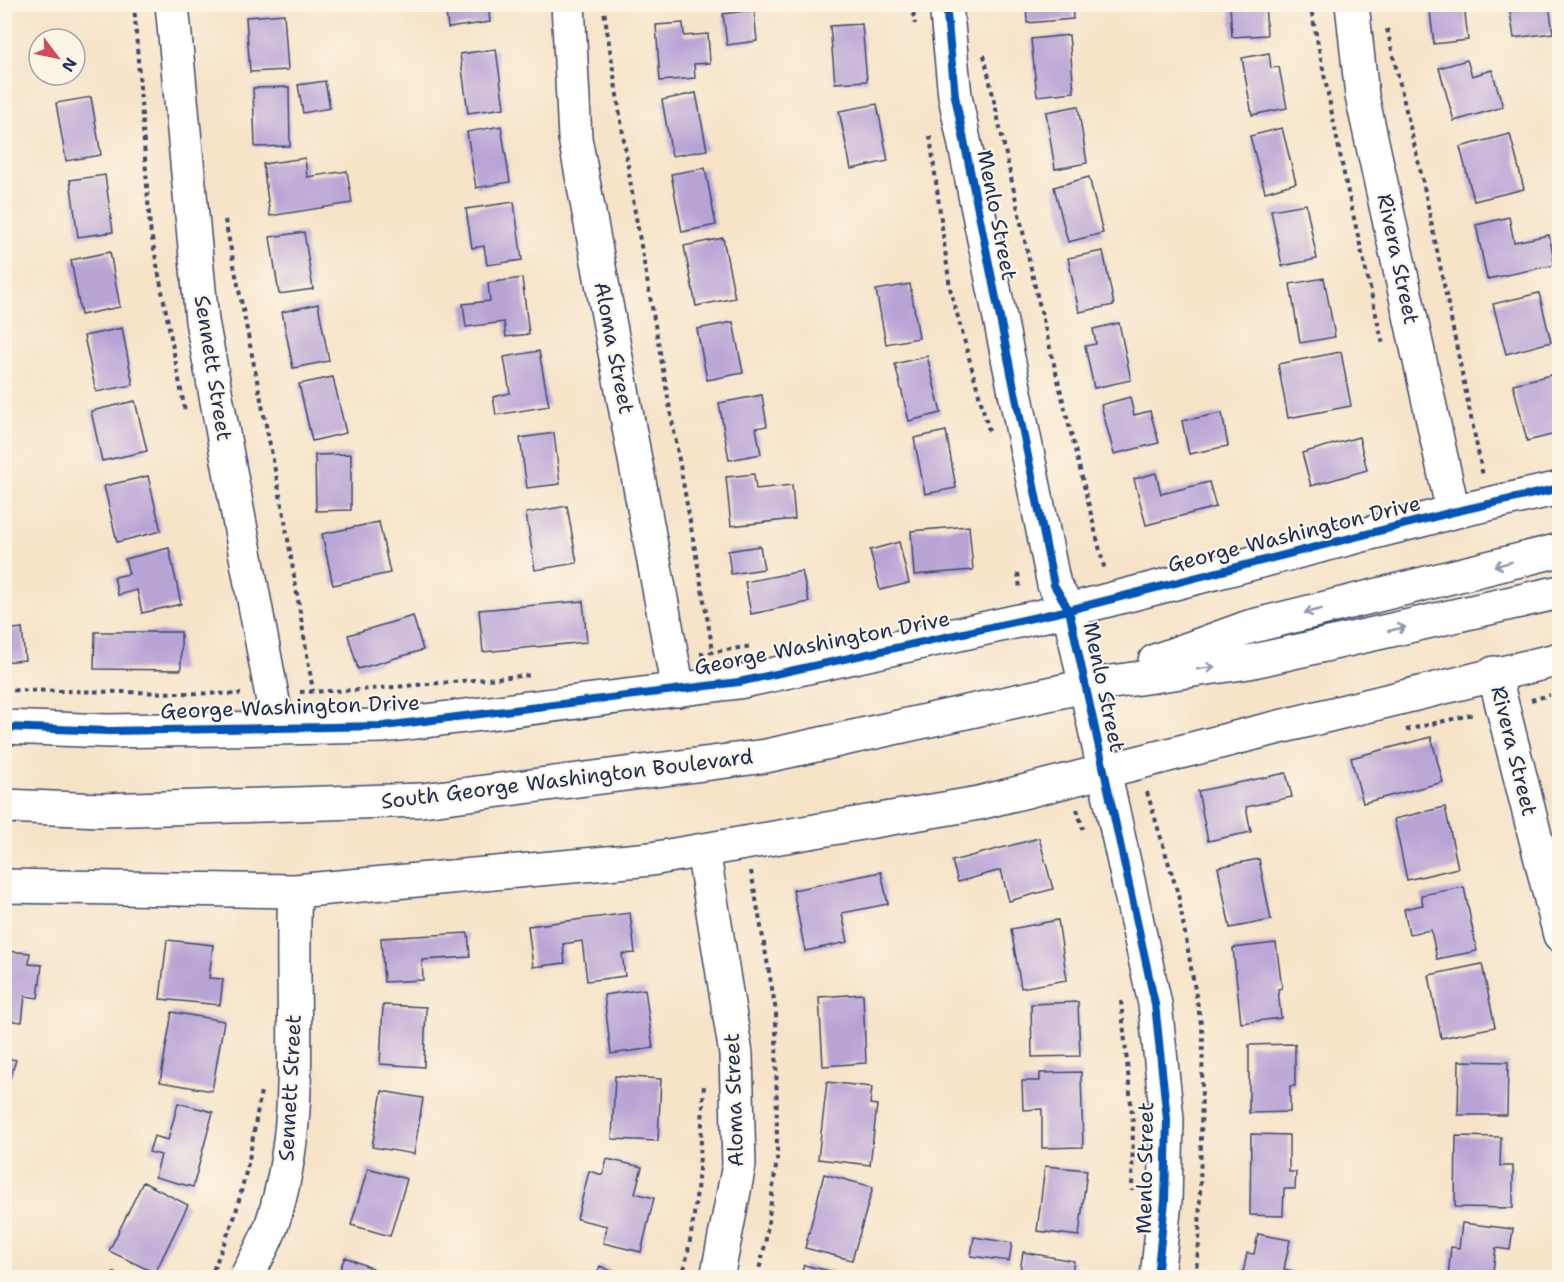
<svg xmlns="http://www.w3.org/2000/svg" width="1564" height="1282" viewBox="0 0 1564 1282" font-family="'Shantell Sans',sans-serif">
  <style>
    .building { fill: #b8a3d5 }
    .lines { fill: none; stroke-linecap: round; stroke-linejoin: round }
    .minor-casing { stroke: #3c4a6e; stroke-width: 36 }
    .tertiary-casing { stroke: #3c4a6e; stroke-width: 36 }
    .path { stroke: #3c4a6e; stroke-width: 4; stroke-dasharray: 4.5 4.5; stroke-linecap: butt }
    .minor { stroke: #fff; stroke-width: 33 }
    .tertiary { stroke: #fff; stroke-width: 33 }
    .cycleway-casing { stroke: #fcf5e5; stroke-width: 11 }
    .cycleway { stroke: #0057b8; stroke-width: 8 }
    .oneway { stroke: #8d97ae }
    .labels { text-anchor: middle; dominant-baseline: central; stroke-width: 4.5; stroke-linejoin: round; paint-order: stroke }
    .street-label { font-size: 21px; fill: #1b2f5e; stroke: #fcf5e5 }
  </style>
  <rect width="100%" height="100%" fill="#fcf5e5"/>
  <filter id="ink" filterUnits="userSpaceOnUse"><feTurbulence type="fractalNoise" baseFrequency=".0167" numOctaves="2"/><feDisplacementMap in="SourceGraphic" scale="12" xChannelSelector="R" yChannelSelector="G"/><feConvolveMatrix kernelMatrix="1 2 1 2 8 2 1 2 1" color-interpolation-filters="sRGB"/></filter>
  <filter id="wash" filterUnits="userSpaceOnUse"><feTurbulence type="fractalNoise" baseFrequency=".008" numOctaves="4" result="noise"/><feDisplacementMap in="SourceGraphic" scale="24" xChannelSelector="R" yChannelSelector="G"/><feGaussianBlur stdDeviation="1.35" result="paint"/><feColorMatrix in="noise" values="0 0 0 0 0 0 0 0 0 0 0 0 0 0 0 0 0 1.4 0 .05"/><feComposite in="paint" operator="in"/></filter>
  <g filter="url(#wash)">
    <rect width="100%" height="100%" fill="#f6e3c8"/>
    <g id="blocks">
      <path class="building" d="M 1026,4 L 1072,4 L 1073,19 L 1027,23 Z
        M 1230,4 L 1265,4 L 1267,35 L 1232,37 Z
        M 1429,4 L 1464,4 L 1468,40 L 1434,44 Z
        M 1516,4 L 1549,4 L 1553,33 L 1514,38 L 1509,5 Z
        M 445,5 L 488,5 L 490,22 L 448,28 Z
        M 754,10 L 757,41 L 727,45 L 723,14 Z
        M 284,14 L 288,70 L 250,72 L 246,17 Z
        M 683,23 L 684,36 L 708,34 L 710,63 L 694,64 L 695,78 L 660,81 L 656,25 Z
        M 862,24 L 867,81 L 835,83 L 830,26 Z
        M 1069,35 L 1074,92 L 1037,96 L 1031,39 Z
        M 496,49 L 504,108 L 468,113 L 460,54 Z
        M 1269,53 L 1271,68 L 1279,67 L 1287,108 L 1252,115 L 1242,58 Z
        M 1467,60 L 1472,76 L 1492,70 L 1503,107 L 1454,121 L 1439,68 Z
        M 325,81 L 330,108 L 303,113 L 298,85 Z
        M 289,87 L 290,146 L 255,147 L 253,88 Z
        M 696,93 L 707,150 L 672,156 L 662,100 Z
        M 91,97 L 101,155 L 66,161 L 56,103 Z
        M 877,104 L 888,161 L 851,169 L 839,111 Z
        M 1078,106 L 1087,163 L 1055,169 L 1046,112 Z
        M 501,126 L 510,182 L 476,188 L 467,132 Z
        M 1282,128 L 1296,183 L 1265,192 L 1250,136 Z
        M 1510,134 L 1524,189 L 1474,201 L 1460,147 Z
        M 305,158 L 307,177 L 347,171 L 352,203 L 270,216 L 263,164 Z
        M 705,168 L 716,225 L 682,232 L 671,174 Z
        M 105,175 L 113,232 L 78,237 L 70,180 Z
        M 1089,177 L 1103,233 L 1068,242 L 1054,187 Z
        M 514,202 L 522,260 L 487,265 L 484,246 L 472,248 L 466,209 Z
        M 1306,204 L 1317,259 L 1282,266 L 1271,210 Z
        M 1509,217 L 1514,242 L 1549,235 L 1555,265 L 1487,279 L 1476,225 Z
        M 304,232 L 313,289 L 279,294 L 270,237 Z
        M 723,238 L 735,298 L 696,306 L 684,246 Z
        M 1103,251 L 1114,305 L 1079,312 L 1068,258 Z
        M 110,252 L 120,307 L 81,315 L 71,260 Z
        M 522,278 L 529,334 L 506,337 L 504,322 L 466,327 L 463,304 L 490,301 L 488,283 Z
        M 1324,278 L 1335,337 L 1300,343 L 1290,284 Z
        M 910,284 L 919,338 L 886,344 L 876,290 Z
        M 1539,293 L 1551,342 L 1506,354 L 1493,304 Z
        M 318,304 L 329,361 L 293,368 L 282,312 Z
        M 733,322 L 743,373 L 707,380 L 697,329 Z
        M 1119,323 L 1131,380 L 1094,388 L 1085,346 L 1096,344 L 1093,329 Z
        M 122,328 L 133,385 L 96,392 L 84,336 Z
        M 539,351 L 549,406 L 496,415 L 493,397 L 510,393 L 504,357 Z
        M 1341,352 L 1351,406 L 1288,418 L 1278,364 Z
        M 927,356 L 941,413 L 909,421 L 895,364 Z
        M 1560,373 L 1560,433 L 1527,441 L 1513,384 Z
        M 333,377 L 346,433 L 312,441 L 299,384 Z
        M 762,395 L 767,426 L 756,428 L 761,454 L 729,460 L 719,403 Z
        M 1130,397 L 1134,415 L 1150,411 L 1159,443 L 1114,454 L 1101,405 Z
        M 135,401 L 147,451 L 102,461 L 91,411 Z
        M 1222,413 L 1228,446 L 1189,454 L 1182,421 Z
        M 946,431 L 956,488 L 925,494 L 914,438 Z
        M 554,433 L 560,484 L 527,488 L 520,438 Z
        M 1359,437 L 1367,470 L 1311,486 L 1302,453 Z
        M 351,454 L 351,510 L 316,511 L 315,455 Z
        M 1156,473 L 1161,494 L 1209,482 L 1216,507 L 1146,525 L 1134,479 Z
        M 754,474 L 756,489 L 792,485 L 795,519 L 731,526 L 726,477 Z
        M 148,476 L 161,531 L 117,542 L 104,486 Z
        M 567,506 L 577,563 L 535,570 L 526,513 Z
        M 379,522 L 390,573 L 333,585 L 322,534 Z
        M 969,526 L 973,570 L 914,575 L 911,531 Z
        M 899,542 L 909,583 L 880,590 L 870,550 Z
        M 760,546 L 764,569 L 731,574 L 728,551 Z
        M 169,548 L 181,604 L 142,613 L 137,590 L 118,595 L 114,577 L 129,574 L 125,559 Z
        M 802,571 L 809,602 L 751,614 L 745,582 Z
        M 583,601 L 587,642 L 483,652 L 479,610 Z
        M 413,616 L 423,650 L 358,669 L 348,635 Z
        M 22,628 L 25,660 L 4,662 L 4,630 Z
        M 95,632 L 181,632 L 181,670 L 94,669 Z
        M 1431,737 L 1443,782 L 1363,803 L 1351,758 Z
        M 1286,773 L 1292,797 L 1246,807 L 1251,832 L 1208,841 L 1198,791 Z
        M 1445,807 L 1458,868 L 1407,880 L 1394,819 Z
        M 1039,838 L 1053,889 L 1009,901 L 1001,870 L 958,882 L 952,861 Z
        M 1259,859 L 1271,920 L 1230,928 L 1218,867 Z
        M 881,872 L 888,904 L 842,913 L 848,942 L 805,951 L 793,890 Z
        M 1464,887 L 1477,951 L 1437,959 L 1431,930 L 1409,934 L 1404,909 L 1423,905 L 1421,895 Z
        M 630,913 L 635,953 L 622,954 L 625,976 L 587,981 L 582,941 L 563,944 L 565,963 L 533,967 L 528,926 Z
        M 1058,920 L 1067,980 L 1021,988 L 1011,929 Z
        M 468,933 L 470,957 L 422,960 L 423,980 L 384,982 L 381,938 Z
        M 167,940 L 213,945 L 209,978 L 223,979 L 220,1005 L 160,999 Z
        M 1276,943 L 1282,988 L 1278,989 L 1281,1018 L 1241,1023 L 1233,948 Z
        M 4,951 L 30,953 L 29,964 L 42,965 L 38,998 L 25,996 L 22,1022 L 4,1020 Z
        M 1482,964 L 1495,1027 L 1441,1038 L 1429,975 Z
        M 645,989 L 653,1048 L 611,1054 L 604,995 Z
        M 863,994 L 866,1063 L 823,1066 L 819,997 Z
        M 1078,1002 L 1080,1056 L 1032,1057 L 1031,1004 Z
        M 383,1005 L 426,1007 L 424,1067 L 380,1064 Z
        M 172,1012 L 224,1021 L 212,1091 L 160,1082 Z
        M 1295,1044 L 1295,1086 L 1290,1086 L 1290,1112 L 1249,1113 L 1249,1045 Z
        M 4,1057 L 16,1060 L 5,1093 L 4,1092 Z
        M 1459,1061 L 1508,1062 L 1507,1115 L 1458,1115 Z
        M 1081,1072 L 1083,1147 L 1042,1148 L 1042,1109 L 1023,1110 L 1022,1081 L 1040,1081 L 1040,1073 Z
        M 615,1076 L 661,1079 L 658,1141 L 612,1139 Z
        M 827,1082 L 872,1087 L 870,1104 L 877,1105 L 870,1165 L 818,1159 Z
        M 382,1091 L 423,1098 L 414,1154 L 372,1147 Z
        M 178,1103 L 213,1112 L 193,1187 L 155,1177 L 161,1155 L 149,1152 L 154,1136 L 168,1140 Z
        M 1251,1134 L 1289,1135 L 1289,1172 L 1296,1172 L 1295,1189 L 1284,1189 L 1283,1216 L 1250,1215 Z
        M 1456,1136 L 1501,1137 L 1500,1166 L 1513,1166 L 1513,1208 L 1455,1207 Z
        M 607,1159 L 642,1167 L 635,1193 L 654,1198 L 641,1252 L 603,1243 L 607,1226 L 577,1219 L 589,1171 L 603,1175 Z
        M 1045,1166 L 1087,1170 L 1079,1236 L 1037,1231 Z
        M 368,1168 L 407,1179 L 390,1236 L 351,1225 Z
        M 824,1174 L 873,1187 L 852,1260 L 805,1248 Z
        M 143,1182 L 188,1205 L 155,1273 L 109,1251 Z
        M 1462,1223 L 1513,1229 L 1510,1250 L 1496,1248 L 1492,1278 L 1448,1278 L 1451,1247 L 1459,1248 Z
        M 1258,1234 L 1290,1240 L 1284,1269 L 1297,1272 L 1296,1278 L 1242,1278 L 1247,1253 L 1254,1254 Z
        M 974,1237 L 1012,1243 L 1009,1261 L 971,1256 Z
        M 1023,1252 L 1074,1261 L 1071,1278 L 1019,1278 Z
        M 345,1257 L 381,1272 L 378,1278 L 336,1278 Z
        M 804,1265 L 847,1275 L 846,1278 L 800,1278 Z
        M 600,1266 L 626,1278 L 595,1278 Z
        M 114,1272 L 123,1278 L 111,1278 Z"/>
    </g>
  </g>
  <g filter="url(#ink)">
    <use href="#blocks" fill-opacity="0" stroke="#3c4a6e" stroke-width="1.5"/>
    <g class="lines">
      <g class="minor-casing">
        <path id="minor" d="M 172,4 L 202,321 L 278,728
          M 568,4 L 575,138 L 678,690
          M 946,4 L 955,96 L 1054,585 L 1069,610 L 1155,1004 L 1167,1119 L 1165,1201 L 1157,1278
          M 1352,4 L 1362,96 L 1453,512
          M 1494,673 L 1560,935
          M 4,727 L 108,731 L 384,726 L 739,682 L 1069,610 L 1453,512 L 1560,488
          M 703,850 L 736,1054 L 739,1165 L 717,1278
          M 4,886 L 295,891 L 651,859 L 979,803 L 1259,732 L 1560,659
          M 246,1278 C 255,1260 266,1242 272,1224 C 308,1116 289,1002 295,891"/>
      </g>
      <g class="tertiary-casing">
        <path id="tertiary" d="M 1155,661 L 1249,627 L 1560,550
          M 4,806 L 101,810 L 422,800 L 766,756 L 1085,686 L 1249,662 L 1560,592"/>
      </g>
      <path class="path" d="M 134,4 L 150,228 L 185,411
        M 603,4 L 635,212 L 713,651
        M 912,4 L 915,24
        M 1310,4 L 1345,179 L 1383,345
        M 1387,29 L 1423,182 L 1483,476
        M 984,55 L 1036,291 L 1105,571
        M 930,136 L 950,288 L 989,431
        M 225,220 L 284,515 L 313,691
        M 1018,573 L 1020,589
        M 700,654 L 752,646
        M 4,690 L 239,694 L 239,692
        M 300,692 L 359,690 L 532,675
        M 1531,700 L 1550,695
        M 1406,730 L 1474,714
        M 1147,792 L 1178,894 L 1203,1035 L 1199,1243 L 1195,1278
        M 1077,809 L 1083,829
        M 751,871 L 776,1011 L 777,1159 L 765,1245 L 757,1278
        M 1121,1001 L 1133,1124 L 1132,1191
        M 210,1278 L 235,1216 L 249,1160 L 261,1091
        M 682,1278 C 698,1214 701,1148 704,1083"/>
      <use href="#minor" class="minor"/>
      <use href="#tertiary" class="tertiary"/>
      <g class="cycleway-casing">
        <path id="cycleway" d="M 946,4 L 955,96 L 1054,585 L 1069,610 L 1155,1004 L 1167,1119 L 1165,1201 L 1157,1278
          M 4,727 L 108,731 L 384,726 L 739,682 L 1069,610 L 1453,512 L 1560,488"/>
      </g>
      <use href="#cycleway" class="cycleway"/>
    </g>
    <defs><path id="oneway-shaft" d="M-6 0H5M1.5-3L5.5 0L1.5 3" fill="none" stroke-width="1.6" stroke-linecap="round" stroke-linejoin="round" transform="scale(1.5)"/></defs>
    <g class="oneway">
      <use href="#oneway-shaft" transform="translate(1503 564) rotate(166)"/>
      <use href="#oneway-shaft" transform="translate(1313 611) rotate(166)"/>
      <use href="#oneway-shaft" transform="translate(1397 629) rotate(-13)"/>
      <use href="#oneway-shaft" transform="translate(1206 668) rotate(-8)"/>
    </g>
  </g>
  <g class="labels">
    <g class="street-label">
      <text transform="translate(997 215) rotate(79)">Menlo Street</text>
      <text transform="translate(1398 259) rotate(78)">Rivera Street</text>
      <text transform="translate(614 348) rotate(79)">Aloma Street</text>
      <text transform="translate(213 368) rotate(81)">Sennett Street</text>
      <text transform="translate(1294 534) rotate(-14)">George Washington Drive</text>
      <text transform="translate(822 643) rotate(-11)">George Washington Drive</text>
      <text transform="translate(1104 687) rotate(78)">Menlo Street</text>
      <text transform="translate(290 707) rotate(-2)">George Washington Drive</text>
      <text transform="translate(1514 751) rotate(76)">Rivera Street</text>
      <text transform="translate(567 779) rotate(-7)">South George Washington Boulevard</text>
      <text transform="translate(290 1088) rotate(-87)">Sennett Street</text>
      <text transform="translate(734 1100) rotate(-92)">Aloma Street</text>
      <text transform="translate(1145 1168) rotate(-89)">Menlo Street</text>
    </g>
  </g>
  <rect width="1564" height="1282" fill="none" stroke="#fcf5e5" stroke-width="24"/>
  <g transform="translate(57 57) rotate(122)"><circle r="28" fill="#fcf5e5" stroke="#a2a6af" stroke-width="1.5"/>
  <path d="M0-4.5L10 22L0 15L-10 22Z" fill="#d1495b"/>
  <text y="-9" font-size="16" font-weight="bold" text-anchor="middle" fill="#1b2f5e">N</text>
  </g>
</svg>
